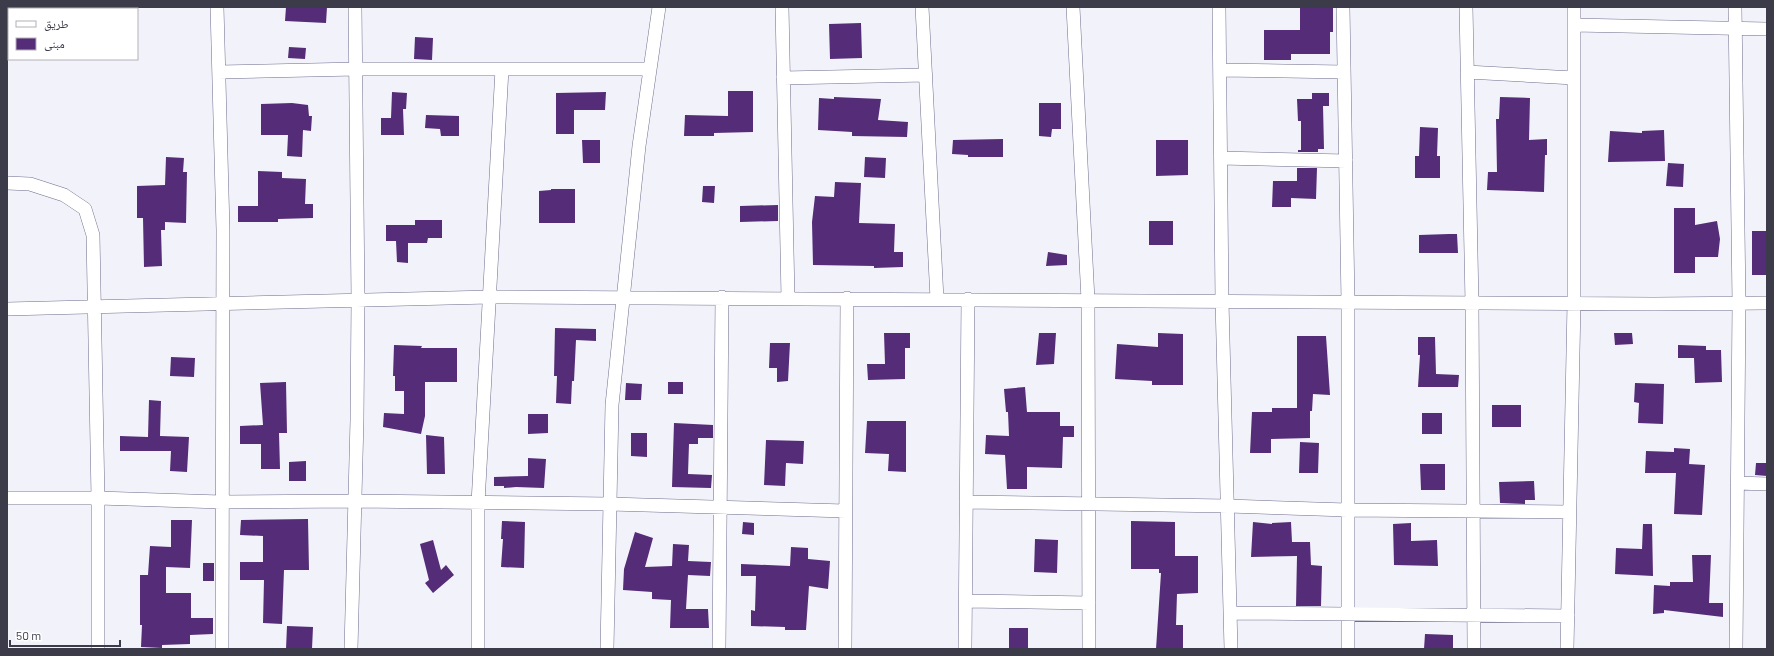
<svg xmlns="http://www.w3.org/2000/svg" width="1774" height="656" viewBox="0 0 1774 656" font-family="Barlow,'Noto Naskh Arabic',sans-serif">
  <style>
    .building { fill: #542c77 }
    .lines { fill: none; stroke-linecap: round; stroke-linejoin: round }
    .street-casing { stroke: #6f6e8d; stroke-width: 14 }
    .street { stroke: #fff; stroke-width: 13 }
  </style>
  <rect width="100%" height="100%" fill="#f2f3fa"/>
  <path class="building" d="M 286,7 L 327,7 L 326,23 L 285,21 Z
    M 1300,7 L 1333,7 L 1333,32 L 1330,32 L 1330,54 L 1291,54 L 1291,60 L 1264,60 L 1264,30 L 1300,30 Z
    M 861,23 L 862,58 L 830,59 L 829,24 Z
    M 415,37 L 433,38 L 432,60 L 414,59 Z
    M 289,47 L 306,48 L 305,59 L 288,58 Z
    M 728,91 L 753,91 L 753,132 L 714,133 L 714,136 L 684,136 L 685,115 L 728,116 Z
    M 392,92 L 407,93 L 406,109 L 403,109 L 404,135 L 381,135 L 381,118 L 391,118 Z
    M 606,92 L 605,110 L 574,110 L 574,134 L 556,134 L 556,93 Z
    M 1312,93 L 1329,93 L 1329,106 L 1323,106 L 1324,149 L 1318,149 L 1318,152 L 1298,152 L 1298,150 L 1301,150 L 1301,121 L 1298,121 L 1297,99 L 1312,99 Z
    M 834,97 L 881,99 L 878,120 L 908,122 L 907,137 L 852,136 L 852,132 L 818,130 L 819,98 L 834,99 Z
    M 1500,97 L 1530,98 L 1529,140 L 1547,139 L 1547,155 L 1545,155 L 1544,192 L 1487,190 L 1488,172 L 1497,172 L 1496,119 L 1499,119 Z
    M 292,103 L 308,105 L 309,116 L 312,116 L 311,131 L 303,130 L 302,157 L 287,156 L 288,135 L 261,135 L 261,104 Z
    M 1039,103 L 1061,103 L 1061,129 L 1052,129 L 1051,137 L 1039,136 Z
    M 426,115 L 459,116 L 459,136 L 441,136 L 440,129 L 425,128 Z
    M 1420,127 L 1438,128 L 1437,156 L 1440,156 L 1440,178 L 1415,178 L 1415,156 L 1419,156 Z
    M 1664,130 L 1665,161 L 1608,162 L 1610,131 L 1642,133 L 1642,131 Z
    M 1003,139 L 1003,157 L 968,157 L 968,155 L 952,154 L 953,140 Z
    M 582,140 L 600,140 L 600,163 L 583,163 Z
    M 1156,140 L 1188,140 L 1188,175 L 1156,176 Z
    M 166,157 L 184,158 L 183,172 L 187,172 L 186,223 L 165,222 L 165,230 L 161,230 L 162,266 L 144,267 L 143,218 L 137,218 L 137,186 L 165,185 Z
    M 865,157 L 886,158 L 885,178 L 864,177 Z
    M 1668,163 L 1684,164 L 1683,187 L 1666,186 Z
    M 1297,168 L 1317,168 L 1316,199 L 1291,198 L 1291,207 L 1272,207 L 1273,181 L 1297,181 Z
    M 258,171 L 282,172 L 282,178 L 306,179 L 305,204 L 313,204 L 313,218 L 278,219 L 278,222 L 238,222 L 238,206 L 258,206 Z
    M 835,182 L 861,183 L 859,223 L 895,224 L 894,252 L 903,252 L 903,267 L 874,268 L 874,266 L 813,265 L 812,222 L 815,196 L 834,197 Z
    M 703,186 L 715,186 L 714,203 L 702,202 Z
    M 551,189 L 575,189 L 575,223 L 539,223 L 539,191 L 551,190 Z
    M 778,205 L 778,221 L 740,222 L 740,206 Z
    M 1674,208 L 1695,208 L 1695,225 L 1717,221 L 1720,239 L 1718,257 L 1695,257 L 1695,273 L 1674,273 Z
    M 415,220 L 442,220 L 442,238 L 428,238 L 427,243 L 408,243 L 408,263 L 397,262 L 396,241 L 386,241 L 386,225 L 415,225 Z
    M 1149,221 L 1173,221 L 1173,245 L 1149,245 Z
    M 1752,231 L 1767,231 L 1767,275 L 1752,275 Z
    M 1449,234 L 1457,234 L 1458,253 L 1419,253 L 1419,235 Z
    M 1048,252 L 1067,255 L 1067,265 L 1046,266 Z
    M 555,328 L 596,329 L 596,341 L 576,340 L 574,381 L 572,381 L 571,404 L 556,403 L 557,376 L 554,376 Z
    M 884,333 L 910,333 L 910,348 L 905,348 L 905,379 L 868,380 L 867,364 L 885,364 Z
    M 1039,333 L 1056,333 L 1054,364 L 1036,365 Z
    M 1158,333 L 1183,334 L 1183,385 L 1152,385 L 1152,381 L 1115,379 L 1117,344 L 1158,347 Z
    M 1614,333 L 1632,333 L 1633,344 L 1615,345 Z
    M 1297,336 L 1326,336 L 1330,395 L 1313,394 L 1312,411 L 1310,411 L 1310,438 L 1271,439 L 1271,453 L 1250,453 L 1252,412 L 1272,412 L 1272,408 L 1297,408 Z
    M 1418,337 L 1435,337 L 1436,374 L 1459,375 L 1458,387 L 1418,387 L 1420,355 L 1418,355 Z
    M 770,343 L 790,343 L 788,381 L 777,382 L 777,368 L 769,368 Z
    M 394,345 L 422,346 L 421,348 L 457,348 L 457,382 L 425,382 L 425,416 L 421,434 L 383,427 L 384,413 L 404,414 L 404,391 L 395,391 L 395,376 L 393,376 Z
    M 1678,345 L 1706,346 L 1706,350 L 1721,350 L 1722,382 L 1695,383 L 1694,358 L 1678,358 Z
    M 171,357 L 195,358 L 194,377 L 170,376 Z
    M 286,382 L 287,433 L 279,433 L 280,469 L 261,469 L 261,444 L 240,444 L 240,426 L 263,425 L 260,383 Z
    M 668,382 L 683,382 L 683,394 L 668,394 Z
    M 626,383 L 642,384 L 641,400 L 625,400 Z
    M 1635,383 L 1664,384 L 1663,424 L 1638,423 L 1639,403 L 1634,402 Z
    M 1025,387 L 1027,412 L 1060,412 L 1060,426 L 1074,426 L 1074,437 L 1063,437 L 1062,468 L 1027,467 L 1027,489 L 1007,489 L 1005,455 L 985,454 L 986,435 L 1009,436 L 1008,412 L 1006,412 L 1004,389 Z
    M 149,400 L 161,401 L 160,436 L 189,437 L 187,472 L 170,471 L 171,451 L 120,451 L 120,436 L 148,437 Z
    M 1492,405 L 1521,405 L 1521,427 L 1492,427 Z
    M 1422,413 L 1442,413 L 1442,434 L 1422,434 Z
    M 528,414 L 548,414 L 548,433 L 528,434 Z
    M 867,421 L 906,421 L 906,472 L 888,471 L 889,454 L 865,453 Z
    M 674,423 L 713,425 L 713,438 L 698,438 L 698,444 L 689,444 L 688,474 L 712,475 L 711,488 L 672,487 Z
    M 631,433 L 647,433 L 647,457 L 631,456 Z
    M 426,435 L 444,437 L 445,474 L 427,474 Z
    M 766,440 L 804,441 L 803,464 L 786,463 L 785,486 L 764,485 Z
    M 1300,442 L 1319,443 L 1318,473 L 1299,473 Z
    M 1674,448 L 1690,449 L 1689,464 L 1705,465 L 1702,515 L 1674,514 L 1676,473 L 1645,473 L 1646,451 L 1674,452 Z
    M 528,458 L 546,459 L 544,488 L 516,487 L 504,488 L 504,486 L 494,486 L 494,477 L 528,476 Z
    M 306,461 L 306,481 L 289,481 L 289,462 Z
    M 1756,463 L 1767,463 L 1767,476 L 1755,475 Z
    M 1420,464 L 1445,464 L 1445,490 L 1421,490 Z
    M 1534,481 L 1535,500 L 1525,500 L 1525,504 L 1500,503 L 1499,482 Z
    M 308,519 L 309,570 L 284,570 L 282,624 L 263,623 L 264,580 L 240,580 L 240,562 L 263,562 L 263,536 L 240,535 L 241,520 Z
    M 171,520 L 192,520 L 190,568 L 166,567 L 166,593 L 191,593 L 191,618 L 213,618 L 213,634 L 190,635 L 190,644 L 162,645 L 162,648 L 141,647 L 142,625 L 140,625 L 140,575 L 148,575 L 150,546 L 171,547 Z
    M 502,521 L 525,522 L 524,568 L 501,567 L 503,539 L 501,539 Z
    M 1131,521 L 1175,522 L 1175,556 L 1198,556 L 1198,593 L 1177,594 L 1176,625 L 1183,625 L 1183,649 L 1156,649 L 1161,573 L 1159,573 L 1159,569 L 1131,569 Z
    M 743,522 L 754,523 L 754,535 L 742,534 Z
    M 1253,522 L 1272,524 L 1272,523 L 1291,522 L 1292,542 L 1310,542 L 1311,565 L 1322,566 L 1321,606 L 1296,606 L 1297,556 L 1251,557 Z
    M 1411,523 L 1411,541 L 1437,540 L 1438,566 L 1394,565 L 1393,524 Z
    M 1643,524 L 1652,524 L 1653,576 L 1615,574 L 1616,548 L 1642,549 Z
    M 635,532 L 653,538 L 645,567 L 672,566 L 673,544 L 689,545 L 688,561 L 711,562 L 710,576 L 688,575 L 686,609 L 708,609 L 709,628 L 670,628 L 671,600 L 652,599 L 652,592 L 623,590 L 624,569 Z
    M 1035,539 L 1058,540 L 1057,573 L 1034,572 Z
    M 433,540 L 441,570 L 446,565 L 454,575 L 433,593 L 425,583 L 429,580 L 420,544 Z
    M 791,547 L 808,548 L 808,559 L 830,561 L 828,589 L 809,586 L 806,630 L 785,630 L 785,627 L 751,626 L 751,610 L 755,611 L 756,576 L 741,576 L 741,564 L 790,566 Z
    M 1692,555 L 1711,555 L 1709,603 L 1723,603 L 1723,617 L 1664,610 L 1664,613 L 1653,614 L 1654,585 L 1670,586 L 1670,582 L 1693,582 Z
    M 203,563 L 214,563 L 214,581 L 203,581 Z
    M 287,626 L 313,627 L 312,649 L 286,649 Z
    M 1009,628 L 1028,628 L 1028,648 L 1009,648 Z
    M 1425,634 L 1453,635 L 1453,649 L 1424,649 Z"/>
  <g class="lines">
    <g class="street-casing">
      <path id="street" d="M 217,7 L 223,230 L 222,649
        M 782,7 L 788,298
        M 922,7 L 937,299
        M 1073,7 L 1088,300 L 1089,649
        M 1219,7 L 1222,301 L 1231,649
        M 1343,7 L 1348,302 L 1348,649
        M 1466,7 L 1472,303 L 1474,649
        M 1735,7 L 1739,303 L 1736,649
        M 1574,25 L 1767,29
        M 1220,70 L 1344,72
        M 219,72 L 356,69 L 650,69
        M 1467,72 L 1574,78
        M 783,78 L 926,75
        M 1221,158 L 1346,161
        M 7,183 L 30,184 L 64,195 L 85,209 L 93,235 L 98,498 L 98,649
        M 7,309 L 490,297 L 1654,304 L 1767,303
        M 1737,483 L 1767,484
        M 7,498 L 98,498 L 221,502 L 355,501 L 610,504 L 845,511
        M 966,502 L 1228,506 L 1347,510 L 1569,512
        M 966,601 L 1089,603
        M 1231,613 L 1568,616
        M 351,649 L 357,420 L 358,300 L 355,7
        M 478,649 L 478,503 L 502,69
        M 607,649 L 612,405 L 639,146 L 659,7
        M 719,649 L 722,297
        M 845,649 L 847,298
        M 965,649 L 968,299
        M 1567,649 L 1574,303 L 1574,7"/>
    </g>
    <use href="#street" class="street"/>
  </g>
  <rect width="1774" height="656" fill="none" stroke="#3b3b49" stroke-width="16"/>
  <rect x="8" y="8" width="130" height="52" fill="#ffffff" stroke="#b1b1b6"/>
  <rect x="16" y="21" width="20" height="6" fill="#ffffff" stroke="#b1b1b6"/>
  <text x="44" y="28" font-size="12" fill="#3b3b49">طريق</text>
  <rect x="16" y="38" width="20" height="12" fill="#542c77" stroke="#b1b1b6"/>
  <text x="44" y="48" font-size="12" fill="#3b3b49">مبنى</text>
  <path d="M10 640v6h110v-6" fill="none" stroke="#3b3b49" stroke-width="2"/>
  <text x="16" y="640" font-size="12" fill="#3b3b49" stroke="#ffffff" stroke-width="3" paint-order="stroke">50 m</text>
</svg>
